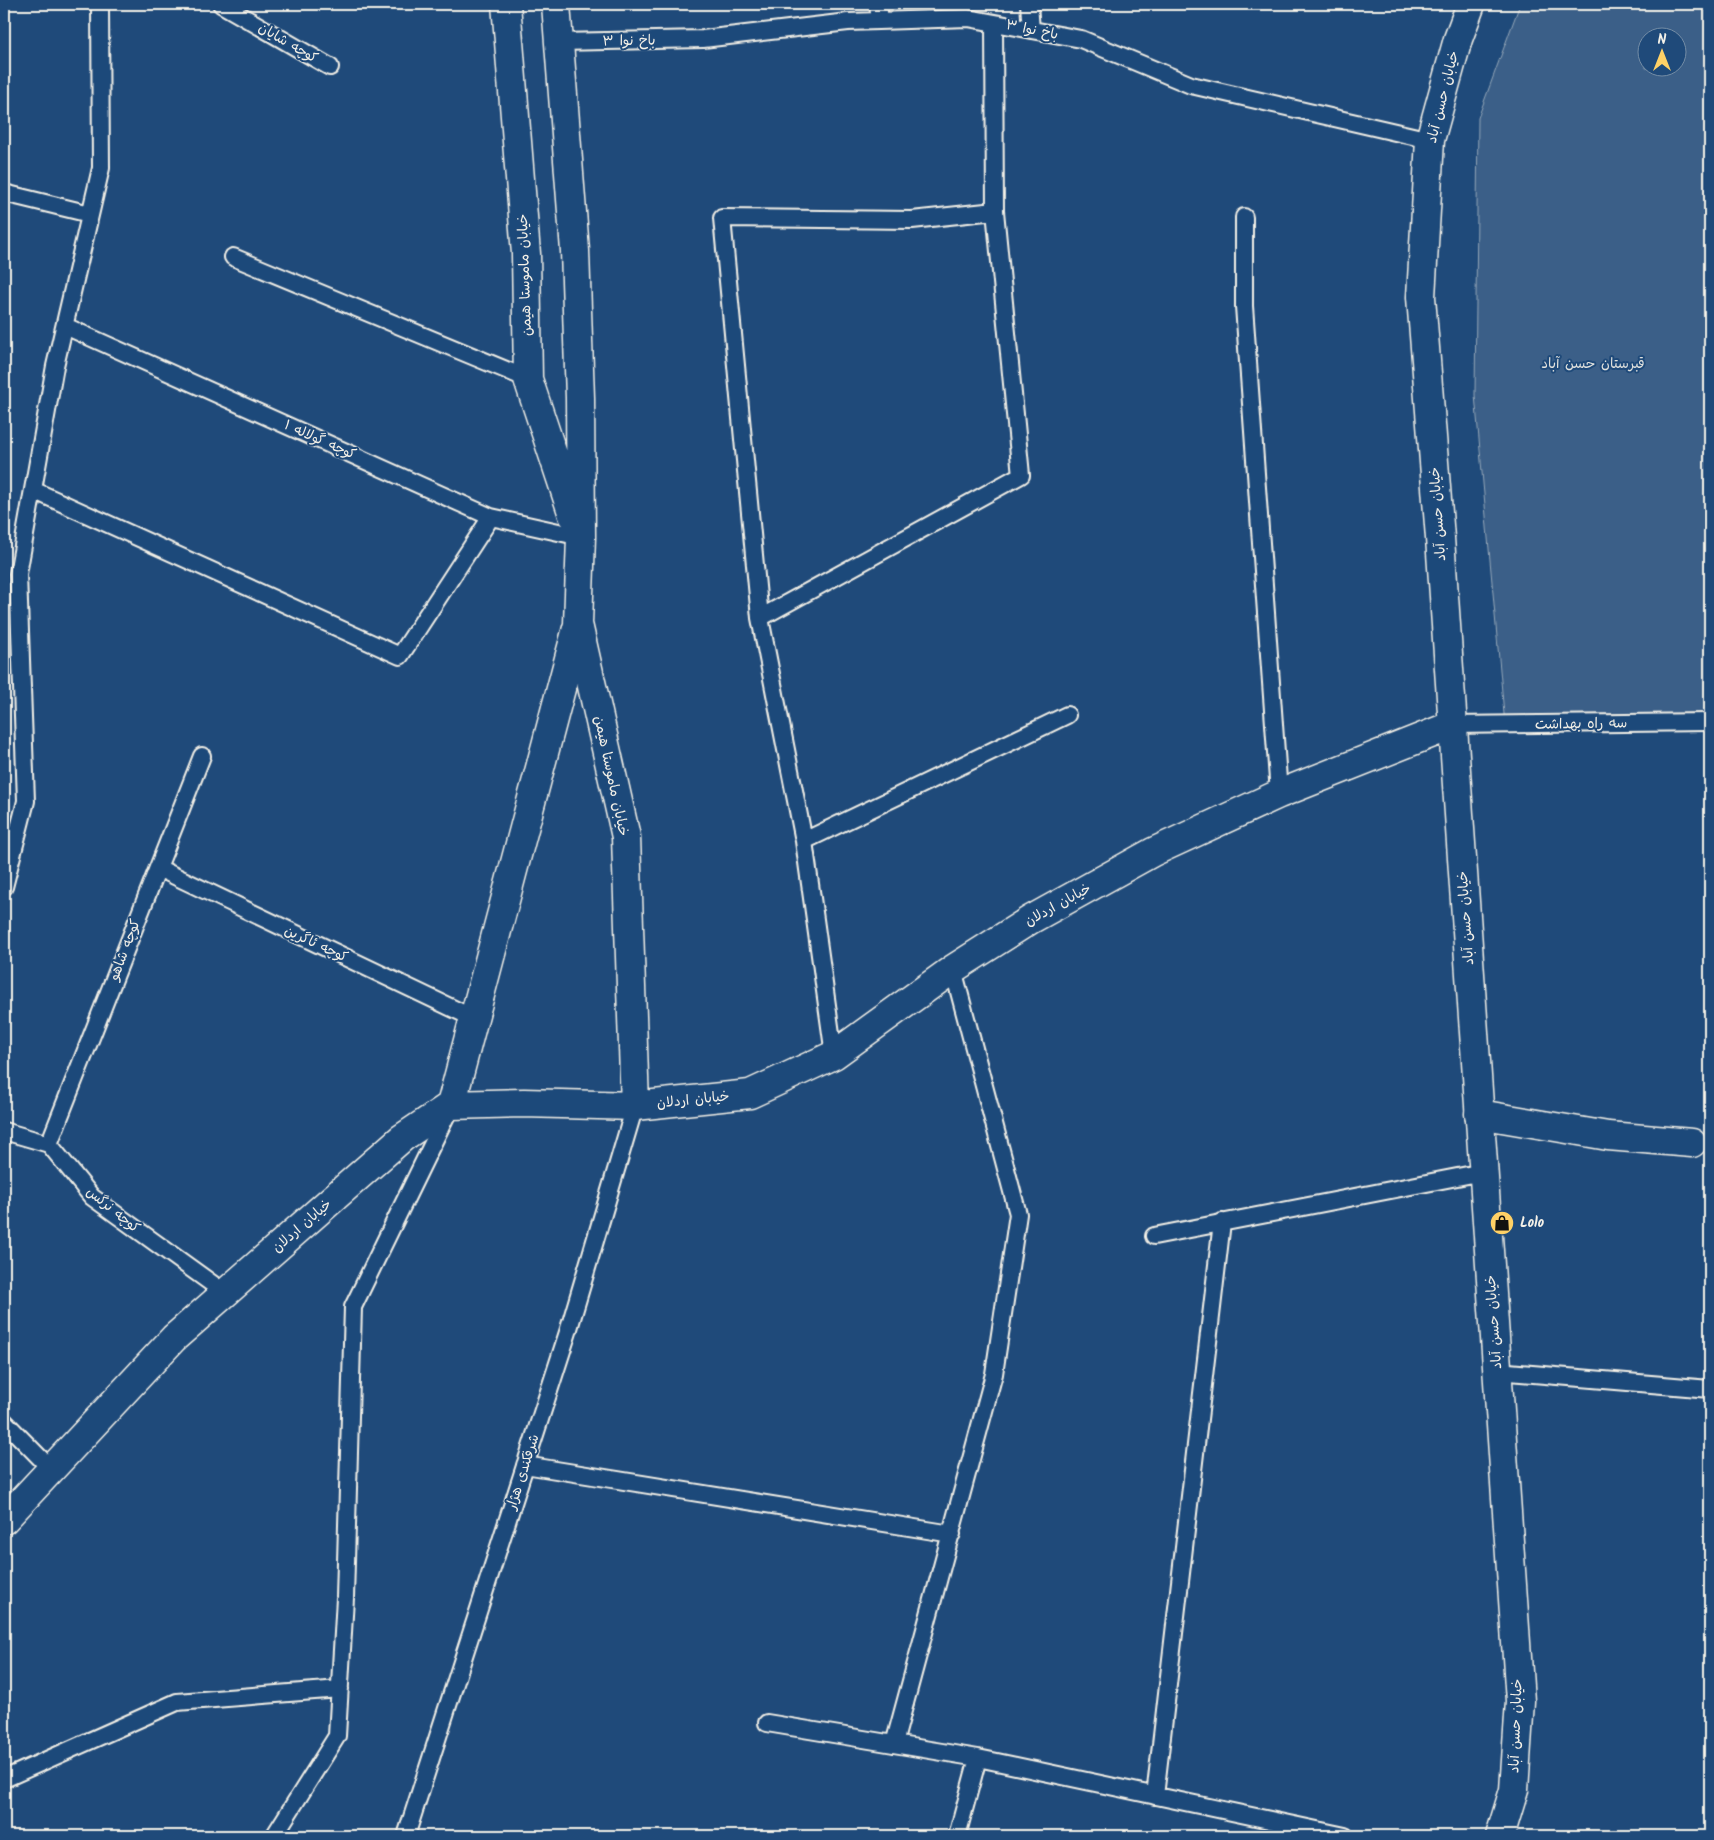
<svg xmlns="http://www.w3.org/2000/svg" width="1714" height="1840" viewBox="0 0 1714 1840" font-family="Kalam,'Playpen Sans Arabic',sans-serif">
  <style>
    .green { fill: #3a5f88; stroke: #97a8b8; fill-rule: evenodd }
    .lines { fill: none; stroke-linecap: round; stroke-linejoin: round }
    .lane-casing { stroke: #f4f1e8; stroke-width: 20 }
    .street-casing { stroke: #f4f1e8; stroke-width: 31 }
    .secondary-casing { stroke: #f4f1e8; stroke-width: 31 }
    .lane { stroke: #1f4a7a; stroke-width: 16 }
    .street { stroke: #1f4a7a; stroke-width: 28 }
    .secondary { stroke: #1f4a7a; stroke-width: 28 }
    .labels { text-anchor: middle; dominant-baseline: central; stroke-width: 4; stroke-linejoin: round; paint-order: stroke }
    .street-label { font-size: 14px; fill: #f4f1e8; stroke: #1f4a7a }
    .park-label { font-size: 14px; fill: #e1e2de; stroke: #1f4a7a }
    .poi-label { font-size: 14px; font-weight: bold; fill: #f4f1e8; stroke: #1f4a7a; text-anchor: start }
  </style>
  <rect width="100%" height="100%" fill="#1f4a7a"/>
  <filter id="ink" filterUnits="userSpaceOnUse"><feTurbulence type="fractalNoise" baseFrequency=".02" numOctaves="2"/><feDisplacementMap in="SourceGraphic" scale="10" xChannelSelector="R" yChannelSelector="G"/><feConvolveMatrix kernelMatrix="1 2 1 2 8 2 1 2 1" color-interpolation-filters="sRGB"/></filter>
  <g filter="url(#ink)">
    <path class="green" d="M 1520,4 L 1710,4 L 1710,722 L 1505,725 L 1475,395 L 1478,118 ZM 1646,38 L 1676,38 L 1676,68 L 1646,68 Z"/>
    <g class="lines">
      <g class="lane-casing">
        <path id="lane" d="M 221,4 L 330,67
          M 878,4 L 880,21
          M 1029,4 L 1031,30
          M 559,42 L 703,39 L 848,22 L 968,18 L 1081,39 L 1191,85 L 1430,140
          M 4,193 L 90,214
          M 1244,217 L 1244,306 L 1279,794
          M 233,257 L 528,379
          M 65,326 L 491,517 L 581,537
          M 33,490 L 400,656 L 491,517
          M 760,618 L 722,218 L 912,220 L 995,211
          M 1453,725 L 1710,722
          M 804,841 L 1067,715
          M 158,868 L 475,1019
          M 4,887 L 26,801 L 18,574 L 55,366 L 101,168 L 100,4
          M 834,1055 L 804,841 L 760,618 L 1021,475 L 995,211 L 994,23
          M 4,1131 L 49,1144 L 92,1197 L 225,1293
          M 49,1144 L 202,756
          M 1154,1236 L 1483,1172
          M 1497,1371 L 1710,1389
          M 4,1421 L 51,1469
          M 525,1465 L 952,1534
          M 767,1723 L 978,1758 L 1345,1836
          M 894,1744 L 994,1374 L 1018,1214 L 953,969
          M 4,1779 L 177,1702 L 340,1689
          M 1155,1796 L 1222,1222
          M 274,1836 L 337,1736 L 345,1598 L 353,1307 L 449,1110
          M 406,1836 L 568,1332 L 635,1106
          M 957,1836 L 978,1758"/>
      </g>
      <g class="street-casing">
        <path id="street" d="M 506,4 L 526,254 L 528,379 L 573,515
          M 556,4 L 575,251 L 580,398 L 581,537 L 578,624 L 626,837 L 635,1106
          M 451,1105 L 577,628
          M 1479,1114 L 1608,1136 L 1692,1143
          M 4,1520 L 174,1338 L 402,1138 L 451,1105 L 524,1103 L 635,1106 L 750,1094 L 834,1055 L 953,969 L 1030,920 L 1153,852 L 1279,794 L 1453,725"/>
      </g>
      <g class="secondary-casing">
        <path id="secondary" d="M 1471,4 L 1458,39 L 1430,140 L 1421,297 L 1440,538 L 1520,1701 L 1514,1790 L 1500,1836"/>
      </g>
      <use href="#lane" class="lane"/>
      <use href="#street" class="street"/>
      <use href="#secondary" class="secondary"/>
    </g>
  </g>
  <defs>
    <g id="shop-disc" transform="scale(1.25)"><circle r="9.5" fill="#ffd166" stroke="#1f4a7a"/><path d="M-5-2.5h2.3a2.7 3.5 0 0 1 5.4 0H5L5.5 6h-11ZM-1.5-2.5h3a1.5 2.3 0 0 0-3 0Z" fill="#111"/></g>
  </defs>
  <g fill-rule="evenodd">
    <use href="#shop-disc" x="1502" y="1223"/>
  </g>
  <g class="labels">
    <g class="street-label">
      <text transform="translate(1032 30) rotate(11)">باخ نوا ۳</text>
      <text transform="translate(629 41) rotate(-1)">باخ نوا ۳</text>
      <text transform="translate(288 43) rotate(30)">کوچه شایان</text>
      <text transform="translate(1443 97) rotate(-76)">خیابان حسن آباد</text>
      <text transform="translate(525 275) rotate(-92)">خیابان ماموستا هیمن</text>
      <text transform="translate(320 440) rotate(24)">کوچه گولاله ۱</text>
      <text transform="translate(1438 514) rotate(-94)">خیابان حسن آباد</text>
      <text transform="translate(1581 724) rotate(-1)">سه راه بهداشت</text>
      <text transform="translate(611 776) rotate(78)">خیابان ماموستا هیمن</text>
      <text transform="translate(1058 905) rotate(-29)">خیابان اردلان</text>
      <text transform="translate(1466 918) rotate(-94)">خیابان حسن آباد</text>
      <text transform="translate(316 944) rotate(25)">کوچه ئاگرین</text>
      <text transform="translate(125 950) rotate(-69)">کوچه شاهو</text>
      <text transform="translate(693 1100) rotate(-6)">خیابان اردلان</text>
      <text transform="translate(113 1210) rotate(39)">کوچه نرگس</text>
      <text transform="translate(302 1226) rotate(-41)">خیابان اردلان</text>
      <text transform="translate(1494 1322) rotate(-94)">خیابان حسن آباد</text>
      <text transform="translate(523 1472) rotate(-72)">شرفکندی هژار</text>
      <text transform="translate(1516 1726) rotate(-88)">خیابان حسن آباد</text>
    </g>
    <g class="park-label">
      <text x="1593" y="364">قبرستان حسن آباد</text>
    </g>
    <g class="poi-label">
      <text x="1520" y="1223">Lolo</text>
    </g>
  </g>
  <rect width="1714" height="1840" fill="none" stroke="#1f4a7a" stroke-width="20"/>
  <rect x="10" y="10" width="1694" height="1820" fill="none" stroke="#f4f1e8" stroke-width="2" filter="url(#ink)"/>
  <g transform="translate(1662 52)"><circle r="24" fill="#1f4a7a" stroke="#748da6"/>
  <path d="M0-4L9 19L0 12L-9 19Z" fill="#ffd166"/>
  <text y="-8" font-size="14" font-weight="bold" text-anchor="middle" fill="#f4f1e8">N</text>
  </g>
</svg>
